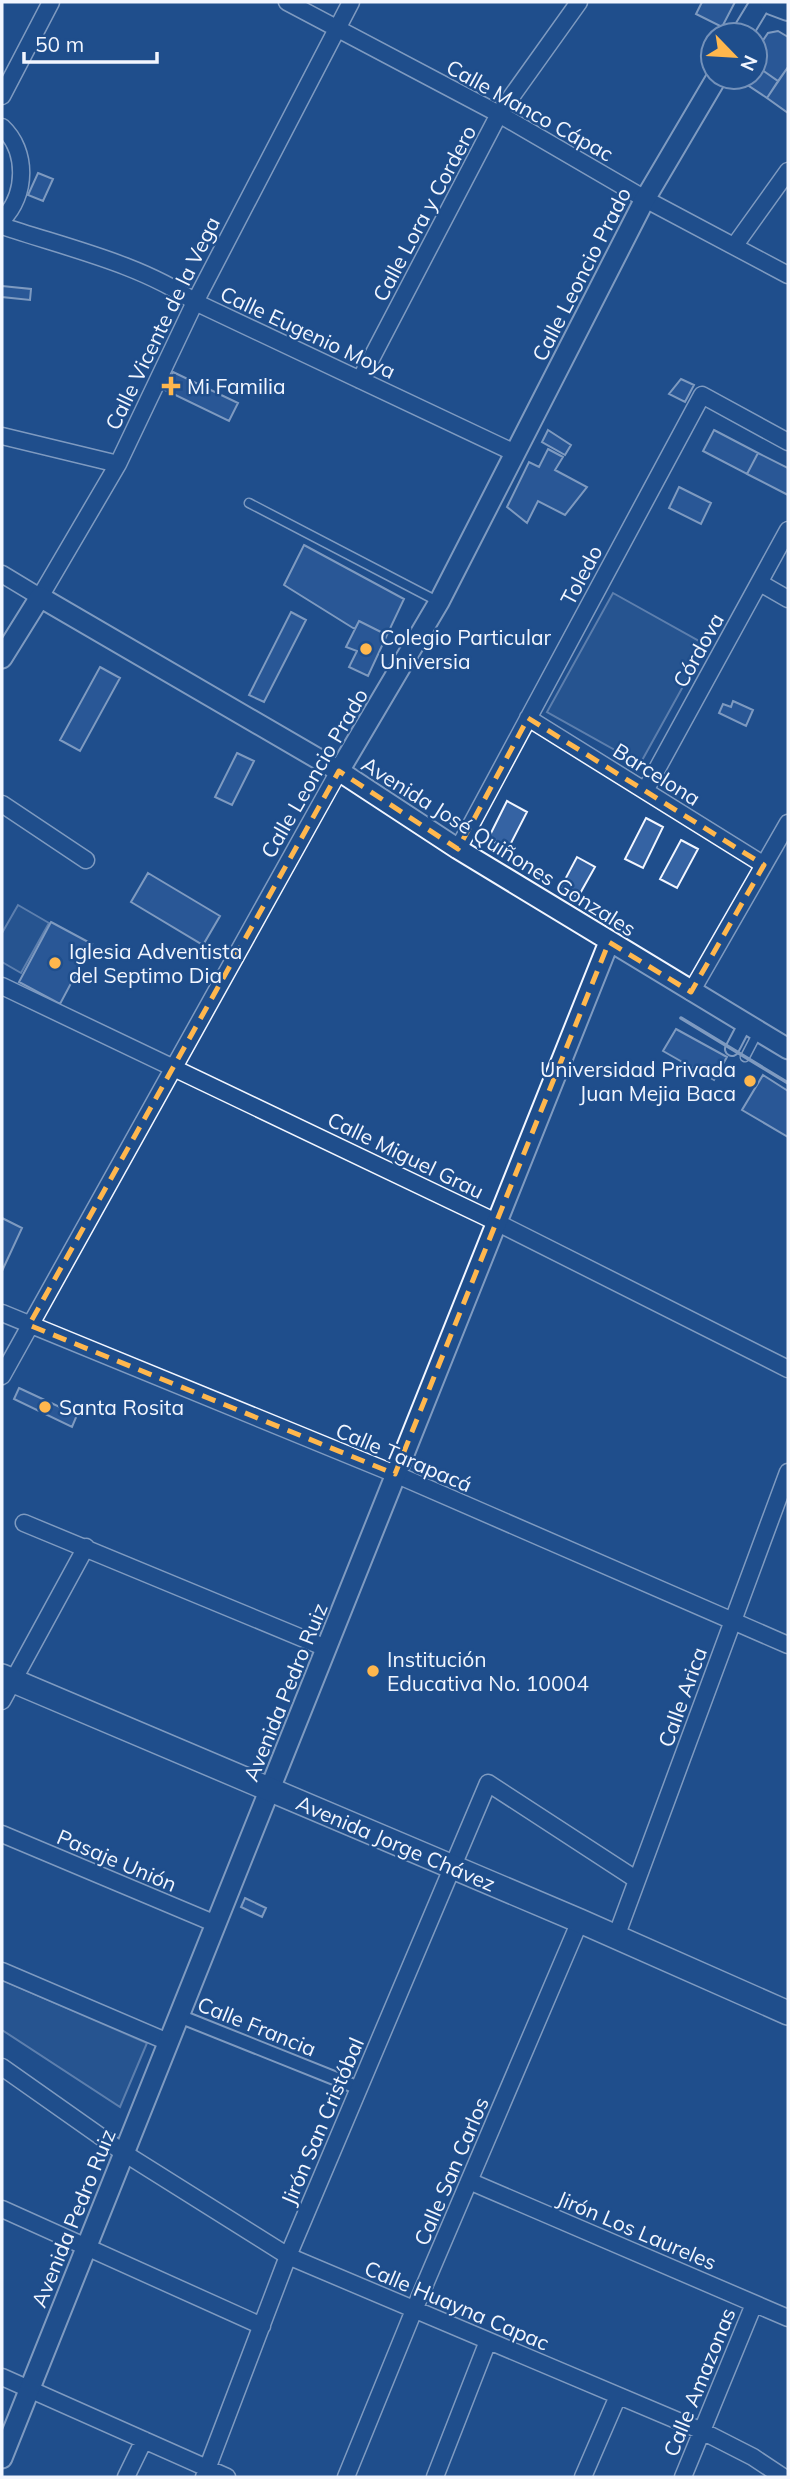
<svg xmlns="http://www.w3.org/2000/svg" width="790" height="2479" viewBox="0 0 790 2479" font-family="Mulish,sans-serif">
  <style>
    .built { fill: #305b95; stroke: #a8bbd7; stroke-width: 2 }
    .building { fill: #3563a3; stroke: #f2f6ff; stroke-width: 2 }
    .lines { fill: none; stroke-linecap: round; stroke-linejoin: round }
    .service-casing { stroke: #f2f6ff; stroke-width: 11 }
    .pedestrian-casing { stroke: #f2f6ff; stroke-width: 16 }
    .minor-casing { stroke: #f2f6ff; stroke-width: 19 }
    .tertiary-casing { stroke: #f2f6ff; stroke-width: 23 }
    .secondary-casing { stroke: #f2f6ff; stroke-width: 26 }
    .primary-casing { stroke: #f2f6ff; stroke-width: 28 }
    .service { stroke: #1f4e8c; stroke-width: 8 }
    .pedestrian { stroke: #1f4e8c; stroke-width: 12 }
    .minor { stroke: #1f4e8c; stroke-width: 16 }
    .tertiary { stroke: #1f4e8c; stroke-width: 19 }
    .secondary { stroke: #1f4e8c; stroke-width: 23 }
    .primary { stroke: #1f4e8c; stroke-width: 24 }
    .wall { stroke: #f2f6ff; stroke-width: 3.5 }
    .marked { fill: none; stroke: #ffb74d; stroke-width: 5; stroke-dasharray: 14 9; stroke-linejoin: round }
    .poi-dot { fill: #ffb74d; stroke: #1f4e8c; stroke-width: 2.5 }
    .labels { text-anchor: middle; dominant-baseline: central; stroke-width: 5; stroke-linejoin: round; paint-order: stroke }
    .street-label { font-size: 21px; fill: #f2f6ff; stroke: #1f4e8c }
    .poi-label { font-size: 21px; fill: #f2f6ff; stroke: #1f4e8c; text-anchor: start }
  </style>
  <rect width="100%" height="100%" fill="#1f4e8c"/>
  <path class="built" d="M 613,593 L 706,645 L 640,764 L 547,712 Z
    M 18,905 L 49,923 L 21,973 L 2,962 L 2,933 Z
    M 2,1980 L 147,2043 L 120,2107 L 2,2030 Z"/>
  <path class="building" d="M 702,2 L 735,2 L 722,27 L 696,14 Z
    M 778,31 L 788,37 L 788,67 L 778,81 L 755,65 L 755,52 L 768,33 Z
    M 755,65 L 778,81 L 767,98 L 737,78 L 755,77 Z
    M 788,67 L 788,113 L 767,98 Z
    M 38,173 L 53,179 L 43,201 L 28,195 Z
    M 2,286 L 31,289 L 30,300 L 2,297 Z
    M 173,372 L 238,403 L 229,421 L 165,390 Z
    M 681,379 L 694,385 L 685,402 L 669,394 Z
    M 548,430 L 571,445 L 565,455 L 542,442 Z
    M 714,430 L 758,453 L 747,474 L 703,451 Z
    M 548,449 L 563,457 L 555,470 L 587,487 L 565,515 L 538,501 L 527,523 L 507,507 L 529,462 L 539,467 Z
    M 758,453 L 788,468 L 788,495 L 747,474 Z
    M 679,487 L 711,503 L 701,524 L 669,508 Z
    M 304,545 L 404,599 L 387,635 L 359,621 L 355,629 L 353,628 L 284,585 Z
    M 291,612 L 306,620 L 264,702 L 249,695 Z
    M 359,621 L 387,635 L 368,676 L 349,667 L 357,651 L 346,647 Z
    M 100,667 L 120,678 L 80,751 L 60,740 Z
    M 733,701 L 753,710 L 746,726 L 719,713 L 723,704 L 731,707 Z
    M 237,753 L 254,761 L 232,805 L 215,797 Z
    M 507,801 L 527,812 L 508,849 L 488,839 Z
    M 646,818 L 663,827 L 643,868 L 625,859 Z
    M 681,840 L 698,849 L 677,888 L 660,879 Z
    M 577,857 L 595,867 L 578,897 L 561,887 Z
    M 148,873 L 220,916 L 203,945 L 131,902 Z
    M 51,922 L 92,944 L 60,1004 L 19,982 Z
    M 676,1029 L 727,1057 L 714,1080 L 663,1051 Z
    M 763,1075 L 788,1091 L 788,1137 L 742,1110 Z
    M 2,1218 L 22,1228 L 2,1271 Z
    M 19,1388 L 77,1415 L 72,1427 L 14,1399 Z
    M 245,1898 L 266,1908 L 262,1917 L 241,1907 Z"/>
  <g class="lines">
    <g class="service-casing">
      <path id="service" d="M 249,503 L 439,602
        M 745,1057 L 758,1032"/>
    </g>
    <g class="pedestrian-casing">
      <path id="pedestrian" d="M 732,1049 L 745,1024
        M 179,2016 L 359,2088"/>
    </g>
    <g class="minor-casing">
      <path id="minor" d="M 287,2 L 499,114 L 645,199 L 788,275
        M 2,96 L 51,2
        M 2,127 C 28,151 27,195 2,220
        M 2,226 C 64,247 141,264 195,302 L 515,453
        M 735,245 L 788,171
        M 360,380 L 499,114 L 579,2
        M 2,436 L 118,464
        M 2,574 L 40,597 L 118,464 L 195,302 L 351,2
        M 760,583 L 788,599
        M 528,718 L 764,865
        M 645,791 L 788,530
        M 2,804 L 86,860
        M 458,849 L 702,395 L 788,442
        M 2,986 L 496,1222 L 788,1369
        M 691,992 L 788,823
        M 2,1313 L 395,1474 L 788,1645
        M 2,1376 L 339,771
        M 24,1523 L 326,1648
        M 2,1701 L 86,1547
        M 2,1834 L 216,1924
        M 616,1937 L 788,1472
        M 2,1971 L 168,2042
        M 2,2067 L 124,2153 L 288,2256 L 702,2431 L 753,2457 L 783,2477
        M 469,2181 L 788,2318
        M 2,2209 L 262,2326
        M 2,2377 L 227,2477
        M 126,2477 L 144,2440
        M 204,2477 L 288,2256 L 488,1783 L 637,1880
        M 346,2477 L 414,2310 L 580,1921
        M 435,2477 L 488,2341
        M 583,2477 L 618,2396
        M 683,2477 L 754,2304"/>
    </g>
    <g class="tertiary-casing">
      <path id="tertiary" d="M 741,35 L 761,2
        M 2,658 L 40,597 L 339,771 L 458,849 L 788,1049
        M 339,771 L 439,602 L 645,199 L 717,77
        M 2,2458 L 609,942"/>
    </g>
    <g class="secondary-casing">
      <path id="secondary" d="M 2,1676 L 580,1921 L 788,2013"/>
    </g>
    <g class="primary-casing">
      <path id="primary" d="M 772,2 L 788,8"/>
    </g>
    <use href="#service" class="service"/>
    <use href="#pedestrian" class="pedestrian"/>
    <use href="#minor" class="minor"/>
    <use href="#tertiary" class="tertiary"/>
    <use href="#secondary" class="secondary"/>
    <use href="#primary" class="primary"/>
    <path class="wall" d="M 681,1018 L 788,1083"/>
  </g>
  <path d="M0 0H790V2479H0ZM 528,718 L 764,865 L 691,992 L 609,942 L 395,1474 L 29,1325 L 339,771 L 458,849 Z" fill="#1f4e8c" fill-opacity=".55" fill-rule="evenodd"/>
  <path class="marked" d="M 528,718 L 764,865 L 691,992 L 609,942 L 395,1474 L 29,1325 L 339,771 L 458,849 Z"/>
  <g class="poi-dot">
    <path d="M167.5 375.5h7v7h7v7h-7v7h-7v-7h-7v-7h7z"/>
    <circle cx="366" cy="649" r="7"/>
    <circle cx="55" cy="963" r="7"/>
    <circle cx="750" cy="1081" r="7"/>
    <circle cx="45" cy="1407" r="7"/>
    <circle cx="373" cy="1671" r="7"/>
  </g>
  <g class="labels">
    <g class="street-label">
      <text transform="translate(530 110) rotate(29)">Calle Manco Cápac</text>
      <text transform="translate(424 213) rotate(-62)">Calle Lora y Cordero</text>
      <text transform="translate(581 274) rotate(-63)">Calle Leoncio Prado</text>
      <text transform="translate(162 323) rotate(-64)">Calle Vicente de la Vega</text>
      <text transform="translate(308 332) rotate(25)">Calle Eugenio Moya</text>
      <text transform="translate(581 575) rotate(-62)">Toledo</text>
      <text transform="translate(698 650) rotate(-61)">Córdova</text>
      <text transform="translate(314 773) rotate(-60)">Calle Leoncio Prado</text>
      <text transform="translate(657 774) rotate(32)">Barcelona</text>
      <text transform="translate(499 846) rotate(32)">Avenida José Quiñones Gonzales</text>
      <text transform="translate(406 1155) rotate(26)">Calle Miguel Grau</text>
      <text transform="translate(404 1457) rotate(23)">Calle Tarapacá</text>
      <text transform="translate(285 1692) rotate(-68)">Avenida Pedro Ruiz</text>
      <text transform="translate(682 1697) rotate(-70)">Calle Arica</text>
      <text transform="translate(396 1843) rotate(23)">Avenida Jorge Chávez</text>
      <text transform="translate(117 1860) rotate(23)">Pasaje Unión</text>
      <text transform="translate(257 2026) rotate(22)">Calle Francia</text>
      <text transform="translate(322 2121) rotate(-67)">Jirón San Cristóbal</text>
      <text transform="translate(451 2171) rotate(-67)">Calle San Carlos</text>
      <text transform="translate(73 2218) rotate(-68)">Avenida Pedro Ruiz</text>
      <text transform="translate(637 2230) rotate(23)">Jirón Los Laureles</text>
      <text transform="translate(457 2305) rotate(23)">Calle Huayna Capac</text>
      <text transform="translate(699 2382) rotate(-68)">Calle Amazonas</text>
    </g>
    <g class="poi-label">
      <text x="187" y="386">Mi Familia</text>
      <text x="380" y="637">Colegio Particular<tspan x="380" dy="24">Universia</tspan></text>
      <text x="69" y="951">Iglesia Adventista<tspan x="69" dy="24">del Septimo Dia</tspan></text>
      <text x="736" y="1069" text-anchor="end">Universidad Privada<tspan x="736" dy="24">Juan Mejia Baca</tspan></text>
      <text x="59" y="1407">Santa Rosita</text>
      <text x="387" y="1659">Institución<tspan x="387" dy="24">Educativa No. 10004</tspan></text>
    </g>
  </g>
  <rect width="790" height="2479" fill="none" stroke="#f2f6ff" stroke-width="7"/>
  <g transform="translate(734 56) rotate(115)"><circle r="33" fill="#1f4e8c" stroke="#7391ba" stroke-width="2"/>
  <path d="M0-5L12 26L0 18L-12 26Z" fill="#ffb74d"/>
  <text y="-10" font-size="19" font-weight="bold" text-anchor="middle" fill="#f2f6ff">N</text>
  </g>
  <path d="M24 52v10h133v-10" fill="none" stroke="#f2f6ff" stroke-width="3.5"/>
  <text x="35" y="52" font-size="21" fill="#f2f6ff" stroke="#1f4e8c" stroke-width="5" paint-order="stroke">50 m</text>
</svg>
